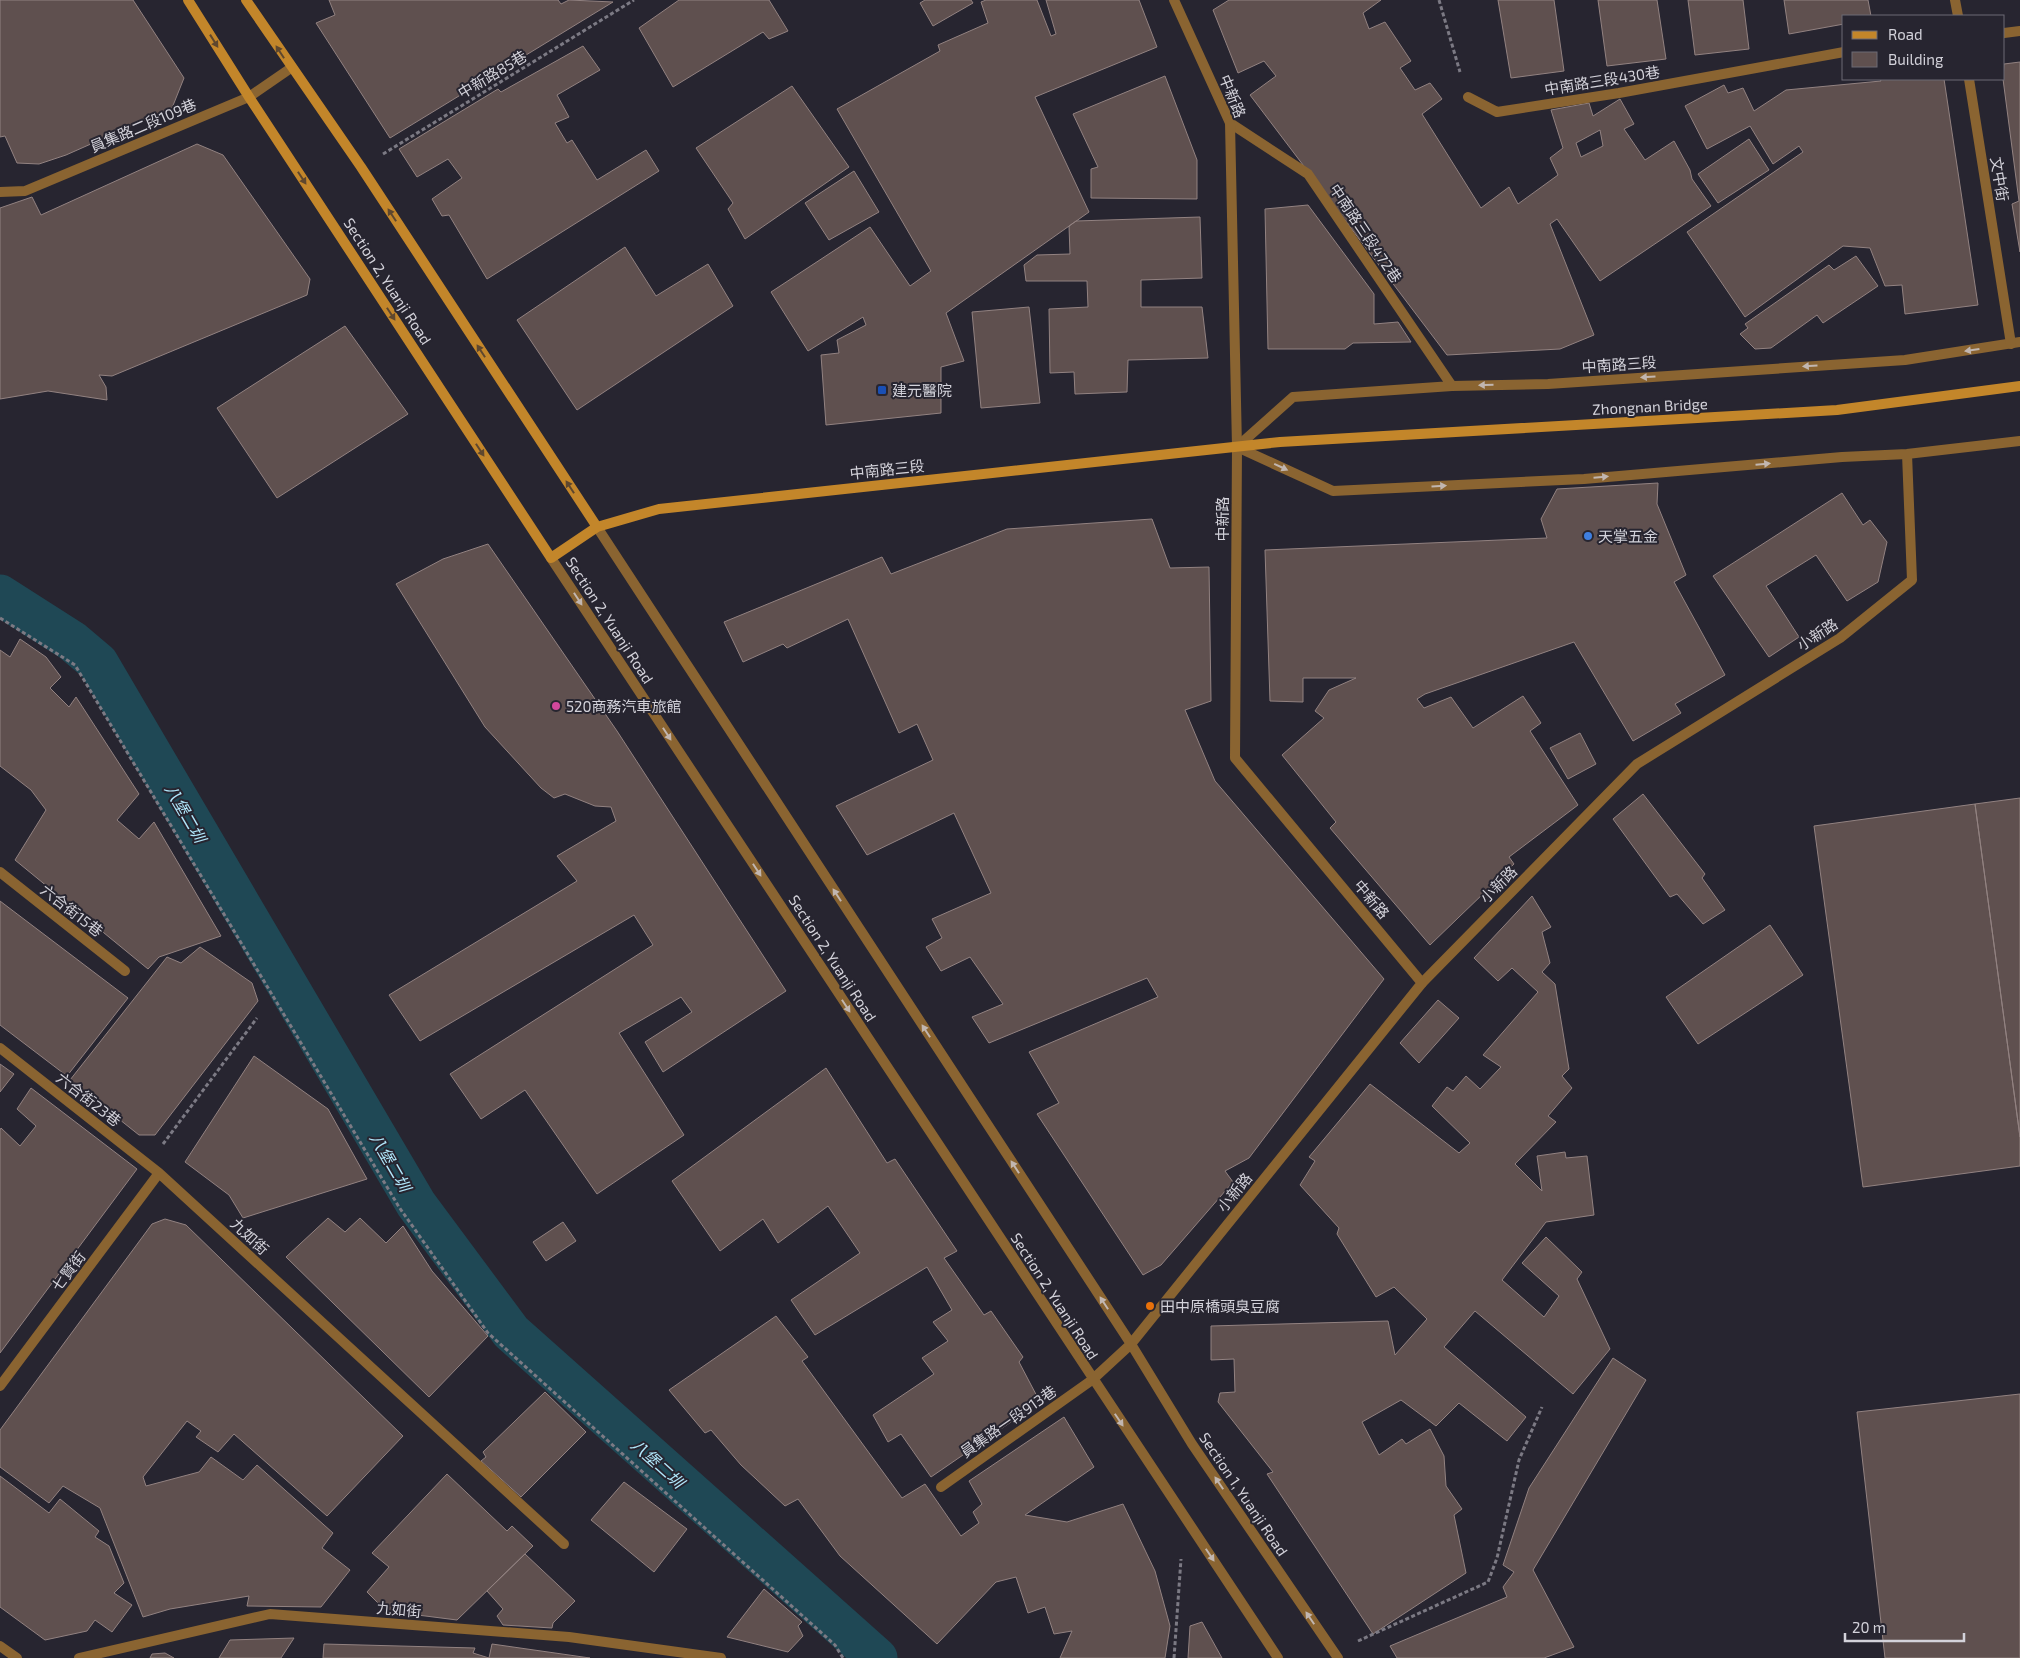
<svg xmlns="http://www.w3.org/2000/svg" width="2020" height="1658" viewBox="0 0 2020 1658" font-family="'Exo 2','Noto Sans TC',sans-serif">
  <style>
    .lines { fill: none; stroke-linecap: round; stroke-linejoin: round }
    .canal { stroke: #1f4855; stroke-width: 41 }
    .building { fill: #5f504f; stroke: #928281; fill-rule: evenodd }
    .path { stroke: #7c7a84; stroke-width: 3; stroke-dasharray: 4 2.5; stroke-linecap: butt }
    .lane { stroke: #8a6431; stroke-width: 10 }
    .street { stroke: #8a6431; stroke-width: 10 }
    .secondary { stroke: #c3862a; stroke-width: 10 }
    .oneway { fill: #5e472e }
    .oneway2 { fill: #c1b6b0 }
    .transit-dot { fill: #1a4fb4; stroke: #272530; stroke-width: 2 }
    .shop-dot { fill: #3f7fe0; stroke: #272530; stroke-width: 2 }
    .hotel-dot { fill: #d1479c; stroke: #272530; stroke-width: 2 }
    .food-dot { fill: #e8710a; stroke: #272530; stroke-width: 2 }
    .labels { text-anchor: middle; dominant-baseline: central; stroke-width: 4; stroke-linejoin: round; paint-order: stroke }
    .street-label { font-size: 15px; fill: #d3d2da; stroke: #272530 }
    .poi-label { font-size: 15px; fill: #d3d2da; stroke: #272530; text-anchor: start }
    .water-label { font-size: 16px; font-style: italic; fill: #b1e8fc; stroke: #272530 }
  </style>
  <rect width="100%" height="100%" fill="#272530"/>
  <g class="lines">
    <path class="canal" d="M 0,595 L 72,641 L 98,663 L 416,1204 L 511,1332 L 877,1658"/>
  </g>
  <path class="building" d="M 0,0 L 133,0 L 184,78 L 172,108 L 66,155 L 39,164 L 17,163 L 5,136 L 0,137 Z
    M 329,0 L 558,0 L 561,4 L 569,0 L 613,2 L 390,138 L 316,23 L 335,15 Z
    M 679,0 L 769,0 L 788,31 L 769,39 L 763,32 L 673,87 L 639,28 Z
    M 925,0 L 971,0 L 973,3 L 933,26 L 920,3 Z
    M 986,0 L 1037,0 L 1051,36 L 1056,34 L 1046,0 L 1139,0 L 1157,47 L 1035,97 L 1089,212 L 946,313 L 964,361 L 941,367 L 941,413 L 826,425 L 821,355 L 839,353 L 837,340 L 866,325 L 863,317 L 808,351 L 771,292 L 870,227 L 910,286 L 931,271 L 837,109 L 940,51 L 938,45 L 988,23 L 981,2 Z
    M 1229,0 L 1381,0 L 1363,13 L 1369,29 L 1385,22 L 1411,61 L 1400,68 L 1415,90 L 1430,83 L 1442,99 L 1422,114 L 1481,208 L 1509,187 L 1518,204 L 1558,175 L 1550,158 L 1563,148 L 1551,110 L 1589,103 L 1593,116 L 1620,99 L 1634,124 L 1624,129 L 1645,160 L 1674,141 L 1690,170 L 1692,179 L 1711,206 L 1600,281 L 1557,219 L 1550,224 L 1594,335 L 1560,349 L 1447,355 L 1250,95 L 1276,76 L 1264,61 L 1238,73 L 1213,10 ZM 1600,130 L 1603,146 L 1581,157 L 1576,143 Z
    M 1498,0 L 1554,0 L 1564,71 L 1511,78 Z
    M 1598,0 L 1657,0 L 1666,59 L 1607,66 Z
    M 1688,0 L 1743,0 L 1749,49 L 1695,55 Z
    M 1784,0 L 1868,0 L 1871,16 L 1844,16 L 1844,24 L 1789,34 Z
    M 583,46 L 600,70 L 557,95 L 569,117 L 555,123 L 567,143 L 572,140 L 597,180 L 646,150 L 659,171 L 487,279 L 449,215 L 442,216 L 432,199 L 462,178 L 448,159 L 417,177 L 399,149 L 498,89 L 501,92 Z
    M 2020,62 L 2020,252 L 2012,204 L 2019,201 L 2003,79 L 2004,64 Z
    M 1165,76 L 1197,160 L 1197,199 L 1091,198 L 1091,169 L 1098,167 L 1073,114 Z
    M 1880,79 L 1944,79 L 1978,305 L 1905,314 L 1902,285 L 1885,286 L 1870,248 L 1843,246 L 1745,317 L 1687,232 L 1803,152 L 1799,146 L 1773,164 L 1750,126 L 1707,149 L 1685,106 L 1724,85 L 1728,93 L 1743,88 L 1754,111 L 1786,90 L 1881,81 Z
    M 792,86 L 849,167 L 745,239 L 728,209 L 733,203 L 696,148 Z
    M 1749,139 L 1769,170 L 1718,203 L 1698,174 Z
    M 197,144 L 223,155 L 310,279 L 307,295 L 112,376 L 99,375 L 106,387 L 107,400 L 48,391 L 0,399 L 0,208 L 32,197 L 41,215 Z
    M 854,171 L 879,212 L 829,240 L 805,203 Z
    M 1308,205 L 1374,294 L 1374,324 L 1398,322 L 1411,342 L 1353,343 L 1345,349 L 1268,349 L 1265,209 Z
    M 1200,217 L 1202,278 L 1141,280 L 1141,307 L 1202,307 L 1208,358 L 1128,360 L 1127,392 L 1075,394 L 1074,372 L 1050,373 L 1049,309 L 1088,307 L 1087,281 L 1026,281 L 1024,265 L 1037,255 L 1070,254 L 1069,226 L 1076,221 Z
    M 625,247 L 656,296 L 708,264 L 733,306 L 577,410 L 517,320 Z
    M 1856,256 L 1878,286 L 1823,323 L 1817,315 L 1771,348 L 1755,349 L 1740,334 L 1748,328 L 1745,324 L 1829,265 L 1834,270 Z
    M 1029,307 L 1040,403 L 981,408 L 972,312 Z
    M 345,326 L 408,414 L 277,498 L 217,408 Z
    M 1658,483 L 1657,504 L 1686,575 L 1674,582 L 1725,675 L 1675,704 L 1681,713 L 1633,741 L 1574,642 L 1425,694 L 1417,699 L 1424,708 L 1451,697 L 1473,728 L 1523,696 L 1541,723 L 1530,731 L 1578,805 L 1509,857 L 1514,864 L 1430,945 L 1330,828 L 1336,822 L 1282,755 L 1324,718 L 1315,711 L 1329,690 L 1356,678 L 1303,678 L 1303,702 L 1270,701 L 1265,550 L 1547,538 L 1541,519 L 1557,489 Z
    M 1842,493 L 1863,525 L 1870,520 L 1887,542 L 1878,582 L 1847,601 L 1816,555 L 1766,586 L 1799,637 L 1769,657 L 1713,576 Z
    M 1152,519 L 1170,568 L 1209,567 L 1211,701 L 1185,710 L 1215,781 L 1384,979 L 1249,1158 L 1225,1171 L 1233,1182 L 1161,1265 L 1143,1275 L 1037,1114 L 1059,1103 L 1029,1052 L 1158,997 L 1147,978 L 989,1043 L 972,1017 L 1003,1004 L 970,957 L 941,971 L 926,947 L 942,938 L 932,919 L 991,893 L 954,813 L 867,855 L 836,806 L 933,760 L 917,724 L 899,733 L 848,619 L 787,648 L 783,644 L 743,662 L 724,622 L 882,557 L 891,574 L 1007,529 Z
    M 488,544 L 617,731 L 786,991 L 663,1072 L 645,1042 L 692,1012 L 681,997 L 619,1033 L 684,1135 L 597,1194 L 525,1090 L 481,1119 L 450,1074 L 653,945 L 634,915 L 420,1041 L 389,995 L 577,881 L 557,856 L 616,821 L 611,807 L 595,806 L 565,794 L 554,798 L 541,788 L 485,727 L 396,584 L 443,559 Z
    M 20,639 L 46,657 L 61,677 L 50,688 L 69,707 L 76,697 L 139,794 L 117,820 L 139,839 L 154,822 L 221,936 L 159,957 L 148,969 L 15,860 L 46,810 L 31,790 L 0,766 L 0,650 L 10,657 Z
    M 1580,733 L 1596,764 L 1568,779 L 1550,748 Z
    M 1643,794 L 1705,874 L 1702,878 L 1725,910 L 1703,924 L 1677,894 L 1670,897 L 1613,819 Z
    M 2020,798 L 2020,1137 L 1975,804 Z
    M 1975,804 L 2020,1137 L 2020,1166 L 1863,1187 L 1814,826 Z
    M 1532,896 L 1551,927 L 1542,932 L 1550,963 L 1542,972 L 1555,984 L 1569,1069 L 1562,1076 L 1572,1088 L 1548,1116 L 1556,1122 L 1515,1164 L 1542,1191 L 1537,1156 L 1565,1152 L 1566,1158 L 1587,1156 L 1594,1215 L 1546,1222 L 1502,1280 L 1544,1317 L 1559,1296 L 1522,1263 L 1546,1237 L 1582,1272 L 1577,1279 L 1610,1349 L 1573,1394 L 1475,1311 L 1444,1347 L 1526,1417 L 1507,1441 L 1459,1403 L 1436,1426 L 1401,1400 L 1362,1422 L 1379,1455 L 1402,1439 L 1406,1444 L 1430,1429 L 1444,1456 L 1446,1486 L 1462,1509 L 1454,1515 L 1466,1573 L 1373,1634 L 1267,1474 L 1273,1472 L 1218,1402 L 1220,1393 L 1235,1392 L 1234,1359 L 1211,1360 L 1211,1326 L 1388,1321 L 1395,1355 L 1427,1319 L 1394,1287 L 1376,1297 L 1337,1234 L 1339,1228 L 1300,1185 L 1315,1161 L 1309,1157 L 1370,1084 L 1459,1153 L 1470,1143 L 1432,1106 L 1447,1087 L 1453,1091 L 1466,1076 L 1480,1089 L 1501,1067 L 1483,1055 L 1538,992 L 1512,968 L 1498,981 L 1474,958 Z
    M 0,901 L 128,998 L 67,1076 L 0,1025 Z
    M 1770,925 L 1803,975 L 1698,1044 L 1666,997 Z
    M 200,947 L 252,983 L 258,1001 L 155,1135 L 139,1135 L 70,1080 L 167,957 L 181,963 Z
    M 1438,1000 L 1459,1018 L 1419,1063 L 1400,1043 Z
    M 254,1056 L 328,1109 L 367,1179 L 243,1218 L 229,1195 L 185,1162 Z
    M 0,1064 L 14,1074 L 0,1092 Z
    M 826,1068 L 887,1163 L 895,1159 L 957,1251 L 944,1258 L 984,1315 L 991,1311 L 1023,1357 L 1019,1362 L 1040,1402 L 931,1477 L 901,1434 L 888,1442 L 873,1415 L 934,1374 L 922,1358 L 948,1341 L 933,1322 L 952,1310 L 927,1267 L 815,1335 L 791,1300 L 860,1253 L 828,1206 L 778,1243 L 763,1219 L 720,1251 L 672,1181 Z
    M 31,1088 L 137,1169 L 0,1353 L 0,1130 L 1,1128 L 20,1146 L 36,1126 L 17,1109 Z
    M 328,1218 L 345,1232 L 360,1218 L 386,1243 L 403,1226 L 432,1271 L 488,1336 L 429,1397 L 286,1257 Z
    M 165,1219 L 186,1225 L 403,1436 L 327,1516 L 234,1434 L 218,1452 L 196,1437 L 201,1431 L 187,1421 L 143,1477 L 146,1486 L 199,1472 L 211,1457 L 243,1480 L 257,1465 L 333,1533 L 322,1548 L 350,1570 L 321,1607 L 247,1606 L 249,1596 L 170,1609 L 143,1617 L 100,1508 L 63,1486 L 49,1503 L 0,1467 L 0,1430 L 152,1224 Z
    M 563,1222 L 576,1241 L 546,1261 L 533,1242 Z
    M 776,1316 L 808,1357 L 802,1361 L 902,1498 L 925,1484 L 961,1536 L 979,1523 L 973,1512 L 982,1504 L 969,1481 L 1064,1417 L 1094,1467 L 1025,1515 L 1067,1522 L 1123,1504 L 1155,1571 L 1170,1626 L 1165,1658 L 1060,1658 L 1072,1631 L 1054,1634 L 1045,1607 L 1028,1613 L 1016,1577 L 996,1582 L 937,1644 L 840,1556 L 798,1499 L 785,1506 L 741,1465 L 711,1430 L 705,1433 L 669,1390 Z
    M 1613,1358 L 1646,1380 L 1533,1570 L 1574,1647 L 1544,1658 L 1397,1658 L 1390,1646 L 1507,1597 L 1503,1587 L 1514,1572 L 1503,1565 L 1529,1488 Z
    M 545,1392 L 586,1432 L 521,1497 L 481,1461 L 486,1457 L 483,1452 Z
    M 2020,1394 L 2020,1658 L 1885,1658 L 1857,1412 Z
    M 447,1474 L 507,1531 L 512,1526 L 533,1546 L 457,1620 L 386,1611 L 367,1592 L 389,1567 L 372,1553 Z
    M 0,1476 L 49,1513 L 60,1499 L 99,1531 L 95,1537 L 109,1546 L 124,1583 L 114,1593 L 132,1605 L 112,1632 L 95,1620 L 87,1631 L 45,1640 L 0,1607 Z
    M 624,1482 L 687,1529 L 654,1572 L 591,1520 Z
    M 525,1554 L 575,1601 L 553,1623 L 552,1628 L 503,1625 L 497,1616 L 503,1609 L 487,1591 Z
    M 764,1589 L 802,1622 L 798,1626 L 803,1636 L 788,1652 L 727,1637 Z
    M 1202,1622 L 1222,1658 L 1188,1658 L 1190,1626 Z
    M 294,1638 L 281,1658 L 219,1658 L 230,1640 Z
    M 324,1644 L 475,1648 L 473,1653 L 489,1658 L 492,1644 L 590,1658 L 323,1658 Z
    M 165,1653 L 174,1658 L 150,1658 L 152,1654 Z"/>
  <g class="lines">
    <path class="path" d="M 1439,0 L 1460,72
      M 383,154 L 634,0
      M 0,618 L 75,665 L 399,1207 L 488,1333 L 835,1645 L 843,1658
      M 163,1144 L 257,1018
      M 1358,1641 L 1488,1582 L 1497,1558 L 1519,1460 L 1542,1407
      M 1174,1658 L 1181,1559"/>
    <path class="lane" d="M 2004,33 L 2020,31
      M 1468,97 L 1497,112 L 1619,93 L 1844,52
      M 1230,123 L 1308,174 L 1452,386
      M 0,192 L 25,191 L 249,97 L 291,68
      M 2020,342 L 1905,360 L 1548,384 L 1452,386 L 1293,397 L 1237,447 L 1333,491 L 1584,479 L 1842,457 L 1907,454 L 2020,441
      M 0,872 L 125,971
      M 1422,983 L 1637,764 L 1840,638 L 1912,580 L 1907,454
      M 0,1048 L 159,1173 L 564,1544
      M 0,1386 L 159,1173
      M 941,1487 L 1092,1380
      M 79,1658 L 270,1614 L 569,1637 L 721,1658"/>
    <path class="street" d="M 1955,0 L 1958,16
      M 1969,79 L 2011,344
      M 597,527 L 1131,1344 L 1192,1444 L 1338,1658
      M 551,558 L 1278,1658
      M 1092,1380 L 1131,1344 L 1422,983 L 1235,758 L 1237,447 L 1230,123 L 1174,0
      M 0,1646 L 17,1658"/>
    <path class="secondary" d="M 188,0 L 249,97 L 551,558 L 597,527 L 659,509 L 1280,442 L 1837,410 L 2020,386
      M 246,0 L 361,167 L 597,527"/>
  </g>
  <defs><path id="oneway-solid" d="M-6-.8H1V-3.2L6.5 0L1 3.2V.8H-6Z" transform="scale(1.25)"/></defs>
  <g class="oneway">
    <use href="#oneway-solid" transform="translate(214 41) rotate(58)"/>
    <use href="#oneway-solid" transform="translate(280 52) rotate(-123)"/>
    <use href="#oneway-solid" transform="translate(302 178) rotate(57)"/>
    <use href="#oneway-solid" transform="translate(392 215) rotate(-123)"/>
    <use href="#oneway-solid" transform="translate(391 314) rotate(57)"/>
    <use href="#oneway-solid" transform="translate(481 351) rotate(-123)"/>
    <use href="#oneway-solid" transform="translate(480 450) rotate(57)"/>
    <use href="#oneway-solid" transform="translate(570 487) rotate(-123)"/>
  </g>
  <g class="oneway2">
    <use href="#oneway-solid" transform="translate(1972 350) rotate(172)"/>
    <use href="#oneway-solid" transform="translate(1810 366) rotate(176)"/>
    <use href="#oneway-solid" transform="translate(1648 377) rotate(176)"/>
    <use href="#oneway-solid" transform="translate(1486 385) rotate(179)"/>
    <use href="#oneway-solid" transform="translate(1763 464) rotate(-5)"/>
    <use href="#oneway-solid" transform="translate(1281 467) rotate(25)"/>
    <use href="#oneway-solid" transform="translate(1601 477) rotate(-5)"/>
    <use href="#oneway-solid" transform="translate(1439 486) rotate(-3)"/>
    <use href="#oneway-solid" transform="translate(578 599) rotate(57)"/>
    <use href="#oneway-solid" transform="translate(667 734) rotate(57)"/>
    <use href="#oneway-solid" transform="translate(757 870) rotate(57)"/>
    <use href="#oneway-solid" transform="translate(837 895) rotate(-123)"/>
    <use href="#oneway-solid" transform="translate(846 1006) rotate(57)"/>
    <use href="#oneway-solid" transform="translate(926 1031) rotate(-123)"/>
    <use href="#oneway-solid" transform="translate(1015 1167) rotate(-123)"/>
    <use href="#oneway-solid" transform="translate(1104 1303) rotate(-123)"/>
    <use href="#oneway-solid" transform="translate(1119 1420) rotate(56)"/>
    <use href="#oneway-solid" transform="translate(1219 1483) rotate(-124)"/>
    <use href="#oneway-solid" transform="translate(1210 1555) rotate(56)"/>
    <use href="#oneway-solid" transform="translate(1310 1618) rotate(-124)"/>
  </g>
  <rect class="transit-dot" x="877" y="385" width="10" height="10" rx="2.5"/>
  <circle class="shop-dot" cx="1588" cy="536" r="5"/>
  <circle class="hotel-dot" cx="556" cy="706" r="5"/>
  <circle class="food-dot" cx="1150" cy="1306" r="5"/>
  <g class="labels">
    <g class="street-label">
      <text transform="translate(492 74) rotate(-31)">中新路85巷</text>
      <text transform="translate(1602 80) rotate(-9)">中南路三段430巷</text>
      <text transform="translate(1233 96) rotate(68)">中新路</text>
      <text transform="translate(143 125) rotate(-23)">員集路二段109巷</text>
      <text transform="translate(2000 179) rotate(81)">文中街</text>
      <text transform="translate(1366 233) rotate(56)">中南路三段472巷</text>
      <text transform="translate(388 281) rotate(57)">Section 2, Yuanji Road</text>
      <text transform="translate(1619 364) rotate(-4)">中南路三段</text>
      <text transform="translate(1650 406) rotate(-3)">Zhongnan Bridge</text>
      <text transform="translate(887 469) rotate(-6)">中南路三段</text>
      <text transform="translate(1222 519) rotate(-90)">中新路</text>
      <text transform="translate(610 620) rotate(57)">Section 2, Yuanji Road</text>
      <text transform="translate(1817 634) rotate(-33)">小新路</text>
      <text transform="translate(1498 884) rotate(-45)">小新路</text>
      <text transform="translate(1372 899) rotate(50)">中新路</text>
      <text transform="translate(72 910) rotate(38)">六合街15巷</text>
      <text transform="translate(833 958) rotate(57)">Section 2, Yuanji Road</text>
      <text transform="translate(89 1099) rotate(38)">六合街23巷</text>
      <text transform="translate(1234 1192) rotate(-51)">小新路</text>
      <text transform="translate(250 1236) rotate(43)">九如街</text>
      <text transform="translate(68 1271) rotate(-53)">七賢街</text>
      <text transform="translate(1055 1296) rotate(57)">Section 2, Yuanji Road</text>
      <text transform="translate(1008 1421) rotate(-35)">員集路一段913巷</text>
      <text transform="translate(1244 1494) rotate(56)">Section 1, Yuanji Road</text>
      <text transform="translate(399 1609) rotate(5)">九如街</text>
    </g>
    <g class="poi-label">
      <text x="892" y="390">建元醫院</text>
      <text x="1598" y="536">天掌五金</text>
      <text x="566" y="706">520商務汽車旅館</text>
      <text x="1160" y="1306">田中原橋頭臭豆腐</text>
    </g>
    <g class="water-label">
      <text transform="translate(186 813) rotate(60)">八堡二圳</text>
      <text transform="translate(391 1162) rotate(60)">八堡二圳</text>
      <text transform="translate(658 1463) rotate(42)">八堡二圳</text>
    </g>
  </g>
  <rect x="1842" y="15" width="162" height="65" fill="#272530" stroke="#6c6a74"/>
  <rect x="1852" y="31" width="25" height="8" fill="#c3862a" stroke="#6c6a74"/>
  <text x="1888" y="40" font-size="15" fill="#d3d2da">Road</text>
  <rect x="1852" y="52" width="25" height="15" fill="#5f504f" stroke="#6c6a74"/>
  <text x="1888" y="65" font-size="15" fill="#d3d2da">Building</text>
  <path d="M1845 1633v8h119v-8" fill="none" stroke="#d3d2da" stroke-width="2.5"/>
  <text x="1852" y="1633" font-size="15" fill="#d3d2da" stroke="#272530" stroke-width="4" paint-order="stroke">20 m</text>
</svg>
